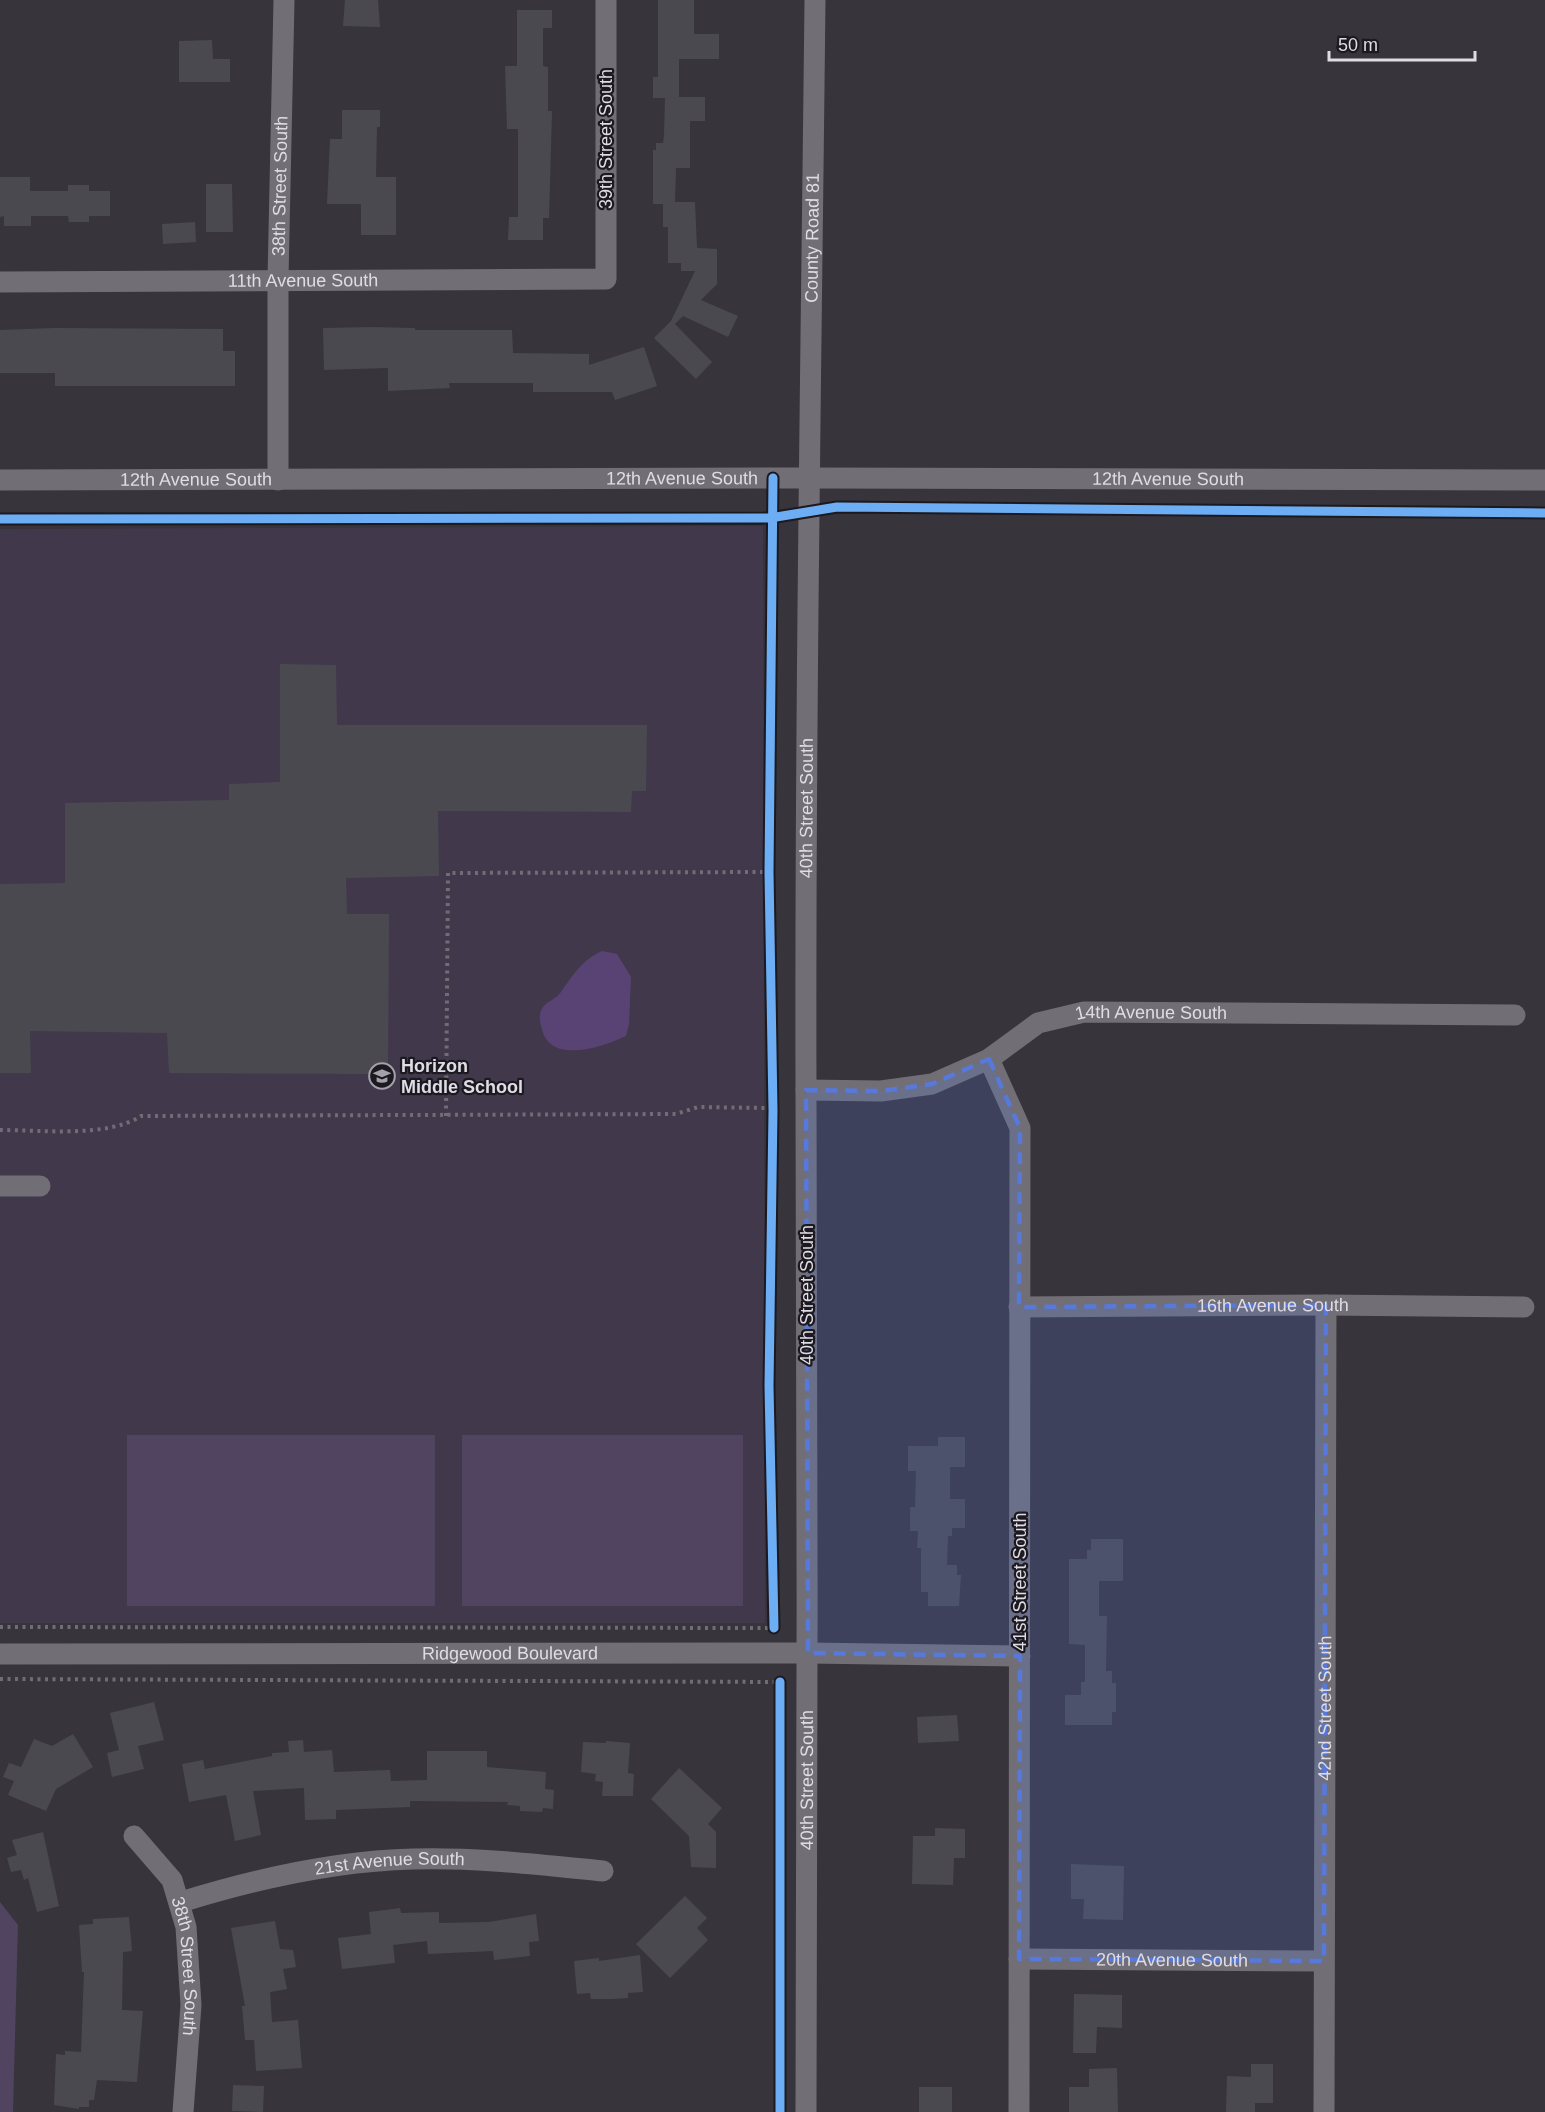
<svg xmlns="http://www.w3.org/2000/svg" width="1545" height="2112" viewBox="0 0 1545 2112" font-family="Helvetica,sans-serif">
  <style>
    .built { fill: #41384c }
    .green { fill: #504461 }
    .water { fill: #594374 }
    .building { fill: #4b4950 }
    .lines { fill: none; stroke-linecap: round; stroke-linejoin: round }
    .path { stroke: #706d74; stroke-width: 4; stroke-dasharray: 3 4.5; stroke-linecap: butt }
    .minor { stroke: #716e76; stroke-width: 21 }
    .cycleway-casing { stroke: #1c1a20; stroke-width: 13 }
    .cycleway { stroke: #6dadf4; stroke-width: 9 }
    .marked { fill: #5779dc; fill-opacity: 0.2; stroke: #5779dc; stroke-width: 4.5; stroke-dasharray: 12 8; stroke-linejoin: round }
    .labels { text-anchor: middle; dominant-baseline: central; stroke-width: 4.5; stroke-linejoin: round; paint-order: stroke }
    .street-label { font-size: 18px; fill: #dfdce5; stroke: #1c1a20 }
    .poi-label { font-size: 18px; font-weight: bold; fill: #dfdce5; stroke: #1c1a20; text-anchor: start }
  </style>
  <rect width="100%" height="100%" fill="#37343c"/>
  <path class="built" d="M 763,526 L 765,1623 L 0,1623 L 0,529 Z"/>
  <path class="green" d="M 127,1435 L 435,1435 L 435,1606 L 127,1606 Z
    M 462,1435 L 743,1435 L 743,1606 L 462,1606 Z
    M 0,1902 L 18,1925 L 13,2112 L 0,2112 Z"/>
  <path class="water" d="M 602,951 L 617,954 L 631,977 L 629,1024 L 626,1036 C 603,1047 550,1065 542,1029 C 540,1022 538,1014 543,1007 C 548,1001 556,999 561,992 C 573,975 582,960 602,951 Z"/>
  <path class="building" d="M 345,0 L 378,0 L 380,27 L 343,26 Z
    M 658,0 L 694,0 L 694,34 L 719,34 L 719,59 L 679,59 L 679,97 L 705,97 L 705,121 L 690,121 L 690,168 L 676,168 L 675,202 L 695,202 L 697,248 L 717,249 L 717,284 L 701,300 L 738,316 L 728,337 L 683,316 L 675,324 L 712,362 L 696,379 L 654,338 L 671,321 L 695,271 L 681,271 L 681,263 L 668,263 L 668,227 L 663,227 L 663,204 L 653,204 L 653,150 L 656,150 L 656,143 L 663,143 L 664,135 L 665,98 L 653,98 L 653,77 L 658,77 Z
    M 517,10 L 552,10 L 552,28 L 543,28 L 543,66 L 548,67 L 548,111 L 552,111 L 549,218 L 543,218 L 543,240 L 508,240 L 509,217 L 518,217 L 518,129 L 507,129 L 505,66 L 517,66 Z
    M 212,40 L 213,59 L 230,59 L 230,82 L 179,82 L 179,41 Z
    M 342,110 L 380,110 L 380,127 L 377,127 L 376,177 L 396,177 L 396,235 L 361,235 L 361,204 L 327,204 L 330,139 L 342,139 Z
    M 0,177 L 30,177 L 30,191 L 68,191 L 68,185 L 89,185 L 89,191 L 110,191 L 110,216 L 89,216 L 89,222 L 69,222 L 68,216 L 31,216 L 31,226 L 4,226 L 4,216 L 0,217 Z
    M 206,184 L 232,184 L 233,232 L 206,232 Z
    M 195,222 L 196,242 L 163,244 L 162,224 Z
    M 371,327 L 415,328 L 415,330 L 512,330 L 513,353 L 589,354 L 589,365 L 644,347 L 657,386 L 615,400 L 612,392 L 533,392 L 533,383 L 449,383 L 450,388 L 388,391 L 388,368 L 324,370 L 323,328 Z
    M 54,328 L 223,329 L 223,351 L 235,351 L 235,386 L 55,386 L 55,373 L 0,373 L 0,330 Z
    M 280,664 L 336,665 L 337,725 L 647,725 L 646,791 L 632,791 L 631,812 L 438,811 L 439,876 L 346,878 L 347,914 L 389,914 L 388,1074 L 169,1073 L 167,1033 L 30,1031 L 31,1073 L 0,1073 L 0,884 L 65,883 L 65,803 L 229,800 L 229,784 L 280,782 Z
    M 938,1437 L 965,1437 L 965,1467 L 950,1467 L 950,1499 L 965,1499 L 965,1528 L 952,1528 L 952,1536 L 948,1536 L 947,1565 L 957,1565 L 957,1575 L 961,1575 L 959,1606 L 928,1606 L 928,1592 L 921,1592 L 921,1548 L 917,1548 L 918,1531 L 910,1531 L 910,1507 L 915,1507 L 916,1471 L 908,1471 L 908,1446 L 938,1446 Z
    M 1091,1539 L 1123,1539 L 1123,1581 L 1099,1581 L 1099,1616 L 1107,1616 L 1106,1671 L 1112,1671 L 1112,1683 L 1116,1683 L 1116,1712 L 1112,1712 L 1112,1725 L 1065,1725 L 1065,1695 L 1081,1695 L 1081,1682 L 1085,1682 L 1085,1645 L 1069,1644 L 1069,1559 L 1087,1559 L 1087,1550 L 1091,1550 Z
    M 154,1702 L 164,1740 L 138,1746 L 144,1769 L 112,1777 L 107,1753 L 119,1750 L 110,1713 Z
    M 957,1715 L 959,1741 L 918,1743 L 917,1717 Z
    M 73,1734 L 93,1767 L 56,1789 L 46,1811 L 8,1795 L 14,1781 L 3,1777 L 9,1763 L 21,1767 L 34,1739 L 52,1746 Z
    M 303,1740 L 304,1752 L 332,1750 L 334,1772 L 390,1770 L 391,1781 L 427,1780 L 427,1751 L 487,1751 L 487,1767 L 546,1772 L 545,1789 L 554,1790 L 553,1809 L 543,1808 L 542,1812 L 520,1811 L 520,1806 L 507,1805 L 508,1802 L 410,1801 L 410,1807 L 336,1810 L 336,1819 L 305,1820 L 304,1788 L 253,1791 L 261,1835 L 235,1841 L 226,1795 L 189,1802 L 182,1764 L 203,1760 L 205,1769 L 272,1756 L 272,1753 L 289,1752 L 288,1741 Z
    M 606,1741 L 630,1743 L 628,1773 L 634,1774 L 633,1796 L 602,1796 L 603,1782 L 595,1781 L 596,1774 L 581,1772 L 583,1742 L 606,1743 Z
    M 679,1768 L 722,1808 L 708,1824 L 716,1832 L 716,1868 L 691,1867 L 689,1836 L 651,1799 Z
    M 935,1828 L 965,1829 L 965,1858 L 954,1858 L 953,1885 L 912,1884 L 913,1836 L 935,1836 Z
    M 43,1832 L 59,1906 L 37,1912 L 28,1878 L 24,1880 L 21,1870 L 11,1872 L 7,1858 L 17,1855 L 12,1840 Z
    M 1071,1864 L 1124,1866 L 1123,1920 L 1083,1919 L 1084,1899 L 1071,1899 Z
    M 685,1896 L 707,1918 L 697,1928 L 708,1940 L 670,1978 L 636,1944 Z
    M 400,1908 L 401,1913 L 439,1912 L 439,1923 L 489,1922 L 536,1914 L 539,1941 L 529,1942 L 530,1956 L 494,1960 L 493,1951 L 428,1954 L 427,1941 L 393,1945 L 395,1963 L 342,1969 L 338,1938 L 371,1934 L 369,1912 Z
    M 129,1917 L 132,1951 L 123,1952 L 122,2010 L 143,2011 L 137,2082 L 97,2080 L 94,2100 L 89,2100 L 89,2107 L 79,2107 L 79,2109 L 54,2105 L 56,2054 L 65,2055 L 65,2051 L 81,2052 L 84,1972 L 82,1972 L 79,1925 L 93,1924 L 93,1919 Z
    M 275,1921 L 280,1949 L 293,1950 L 296,1967 L 283,1969 L 287,1989 L 270,1992 L 272,2022 L 298,2020 L 302,2068 L 256,2071 L 254,2040 L 245,2040 L 242,2006 L 245,2006 L 231,1928 Z
    M 640,1955 L 643,1992 L 628,1993 L 628,1998 L 612,1999 L 591,1999 L 590,1993 L 577,1994 L 574,1961 L 599,1958 L 599,1961 Z
    M 1074,1994 L 1122,1995 L 1122,2028 L 1097,2027 L 1096,2053 L 1073,2053 Z
    M 1251,2064 L 1273,2064 L 1273,2103 L 1255,2103 L 1255,2112 L 1226,2112 L 1227,2076 L 1251,2077 Z
    M 1117,2068 L 1118,2112 L 1069,2112 L 1069,2087 L 1089,2087 L 1089,2069 Z
    M 233,2085 L 264,2086 L 263,2112 L 232,2111 Z
    M 919,2087 L 952,2087 L 952,2112 L 919,2112 Z"/>
  <g class="lines">
    <path class="path" d="M 446,1116 L 448,873 L 769,872
      M 0,1130 C 41,1130 107,1138 141,1116 L 676,1114 L 698,1107 L 767,1108 L 773,1111
      M 0,1627 L 774,1628
      M 0,1679 L 780,1682"/>
    <g class="minor">
      <path id="s1" d="M 0,282 L 606,279 L 606,0"/>
      <path id="s2" d="M 0,480 L 810,478 L 1545,480"/>
      <path id="s3" d="M 278,480 L 278,279 L 284,0"/>
      <path d="M 989,1059 L 1020,1128 L 1019,2112"/>
      <path id="s4" d="M 806,1090 L 881,1091 L 932,1084 L 989,1059 L 1038,1023 L 1084,1012 L 1515,1015"/>
      <path d="M 0,1186 L 40,1186"/>
      <path id="s5" d="M 1019,1307 L 1326,1305 L 1524,1307"/>
      <path id="s6" d="M 0,1654 L 808,1653 L 1020,1656"/>
      <path id="s7" d="M 134,1836 L 172,1880 L 186,1927 L 191,2005 L 183,2112"/>
      <path id="s8" d="M 181,1902 C 255,1879 335,1861 413,1859 C 476,1857 541,1865 603,1871"/>
      <path id="s9" d="M 1019,1959 L 1324,1961"/>
      <path id="s10" d="M 806,2112 C 808,1772 807,1433 806,1093 C 805,729 811,364 815,0"/>
      <path id="s11" d="M 1324,2112 L 1326,1305"/>
    </g>
    <g class="cycleway-casing">
      <path id="cycleway" d="M 773,478 L 769,872 L 773,1111 L 769,1386 L 774,1628
        M 0,519 L 770,518 L 837,507 L 1545,513
        M 780,1682 L 780,2112"/>
    </g>
    <use href="#cycleway" class="cycleway"/>
  </g>
  <path class="marked" d="M 989,1059 L 1020,1128 L 1019,1307 L 1326,1305 L 1324,1961 L 1019,1959 L 1020,1656 L 808,1653 L 806,1090 L 881,1091 L 932,1084 Z"/>
  <defs>
    <g id="school-ring" transform="scale(1.35)"><circle r="9.5" fill="#1c1a20" stroke="#a4a1aa" stroke-width="1.5"/><path d="M0-5L7-2L0 1L-7-2ZM-4 1L0 2.5L4 1V4Q0 6-4 4Z" fill="#a4a1aa"/></g>
  </defs>
  <g fill-rule="evenodd">
    <use href="#school-ring" x="382" y="1076"/>
  </g>
  <g class="labels">
    <g class="street-label">
      <text transform="translate(606 139) rotate(-90)">39th Street South</text>
      <text stroke="none"><textPath href="#s3" startOffset="294">38th Street South</textPath></text>
      <text stroke="none"><textPath href="#s10" startOffset="1874">County Road 81</textPath></text>
      <text stroke="none"><textPath href="#s1" startOffset="303">11th Avenue South</textPath></text>
      <text stroke="none"><textPath href="#s2" startOffset="682">12th Avenue South</textPath></text>
      <text stroke="none"><textPath href="#s2" startOffset="1168">12th Avenue South</textPath></text>
      <text stroke="none"><textPath href="#s2" startOffset="196">12th Avenue South</textPath></text>
      <text stroke="none"><textPath href="#s10" startOffset="1304">40th Street South</textPath></text>
      <text stroke="none"><textPath href="#s4" startOffset="364">14th Avenue South</textPath></text>
      <text transform="translate(807 1295) rotate(-90)">40th Street South</text>
      <text stroke="none"><textPath href="#s5" startOffset="254">16th Avenue South</textPath></text>
      <text transform="translate(1020 1582) rotate(-90)">41st Street South</text>
      <text stroke="none"><textPath href="#s6" startOffset="510">Ridgewood Boulevard</textPath></text>
      <text stroke="none"><textPath href="#s11" startOffset="404">42nd Street South</textPath></text>
      <text stroke="none"><textPath href="#s10" startOffset="332">40th Street South</textPath></text>
      <text stroke="none"><textPath href="#s8" startOffset="213">21st Avenue South</textPath></text>
      <text stroke="none"><textPath href="#s9" startOffset="153">20th Avenue South</textPath></text>
      <text stroke="none"><textPath href="#s7" startOffset="146">38th Street South</textPath></text>
    </g>
    <g class="poi-label">
      <text x="401" y="1066">Horizon<tspan x="401" dy="21">Middle School</tspan></text>
    </g>
  </g>
  <path d="M1329 51v9h146v-9" fill="none" stroke="#dfdce5" stroke-width="3"/>
  <text x="1338" y="51" font-size="18" fill="#dfdce5" stroke="#1c1a20" stroke-width="4.5" paint-order="stroke">50 m</text>
</svg>
